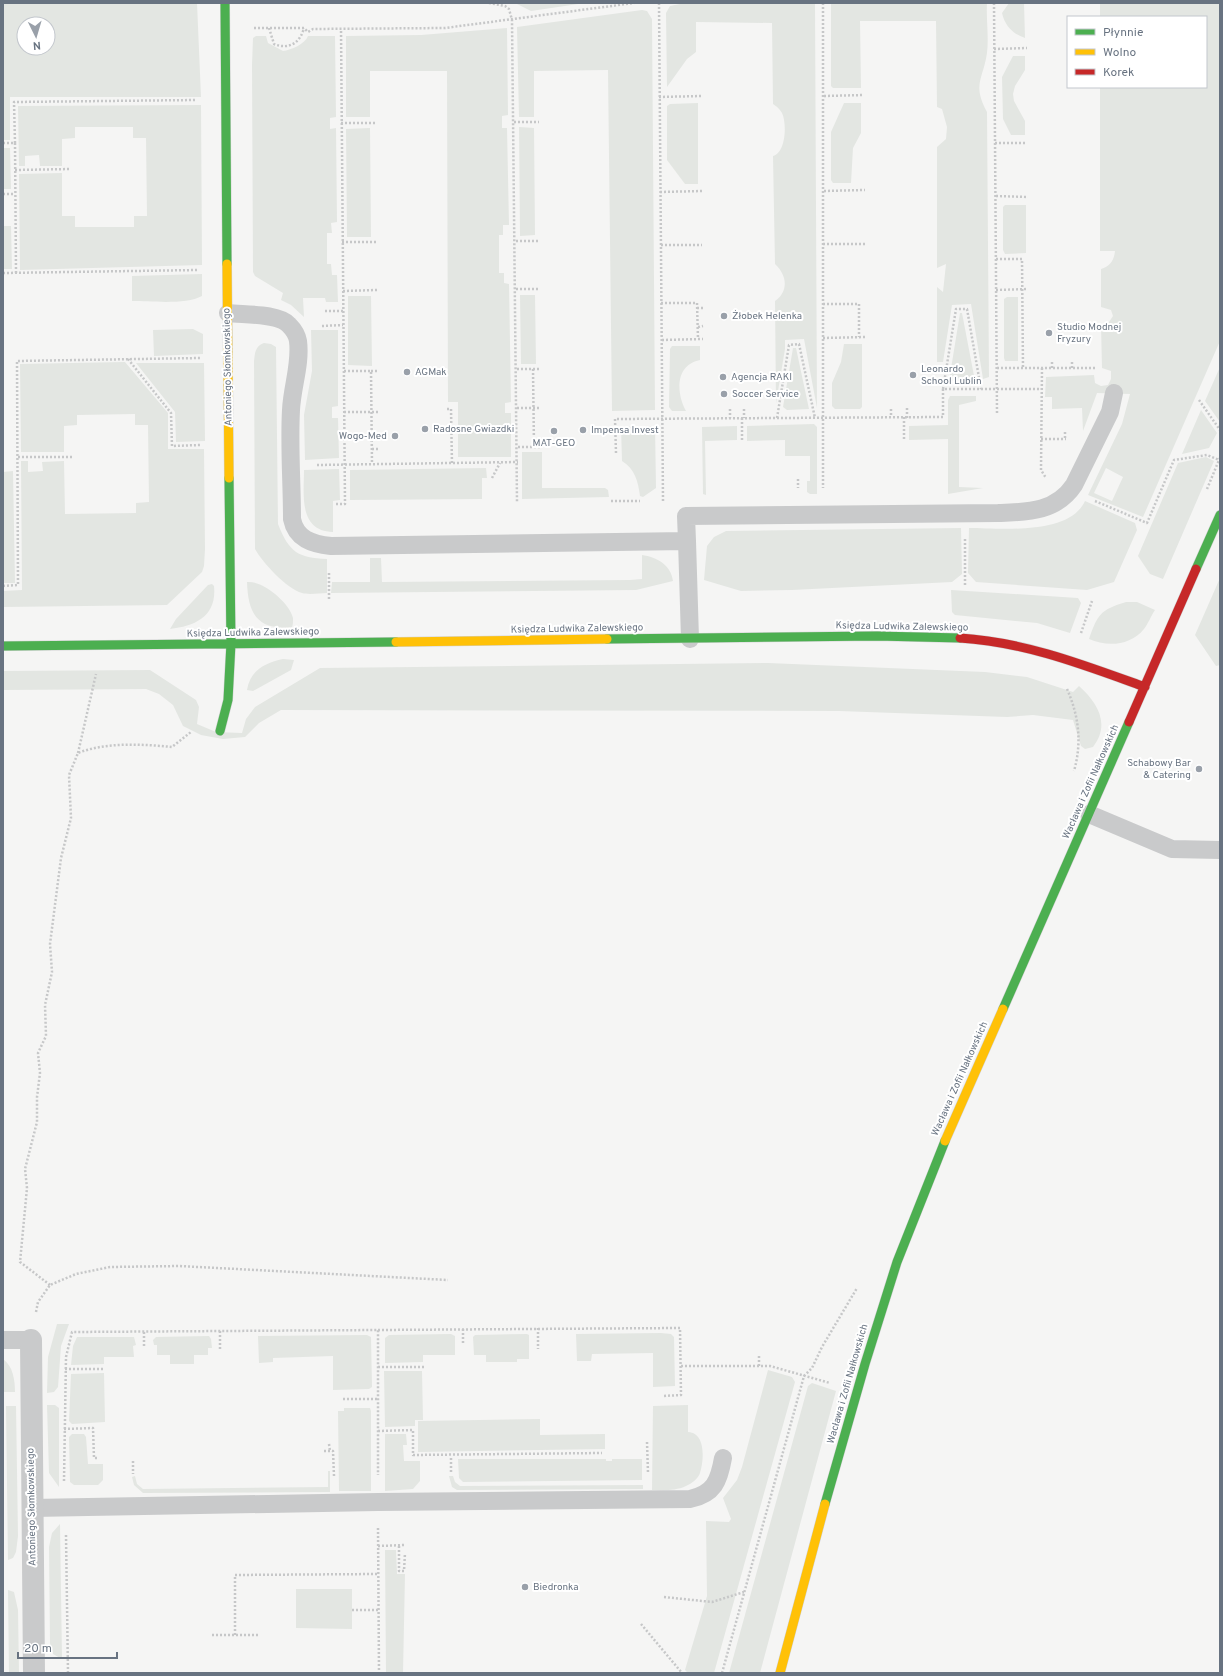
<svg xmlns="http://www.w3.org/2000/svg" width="1223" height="1676" viewBox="0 0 1223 1676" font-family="Overpass,sans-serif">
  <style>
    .green { fill: #e3e6e2; fill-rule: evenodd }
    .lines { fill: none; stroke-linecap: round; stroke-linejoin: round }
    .fast-casing { stroke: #d1d1d2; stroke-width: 10 }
    .slow-casing { stroke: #d1d1d2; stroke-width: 10 }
    .jam-casing { stroke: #d1d1d2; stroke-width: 10 }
    .path { stroke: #c6c7c8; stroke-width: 2.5; stroke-dasharray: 2 2; stroke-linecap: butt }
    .lane { stroke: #c9cacb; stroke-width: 18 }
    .street { stroke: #c9cacb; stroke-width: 22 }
    .fast { stroke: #4caf50; stroke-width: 9 }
    .slow { stroke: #ffc107; stroke-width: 9 }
    .jam { stroke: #c62828; stroke-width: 9 }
    .poi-dot { fill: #99a0a9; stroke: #fff; stroke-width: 1.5 }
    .labels { text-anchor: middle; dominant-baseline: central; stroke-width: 4; stroke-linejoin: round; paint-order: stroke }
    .poi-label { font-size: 10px; fill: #687381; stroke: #fff; text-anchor: start }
    .street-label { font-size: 10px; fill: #687381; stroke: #fff }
  </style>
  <rect width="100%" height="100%" fill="#f5f5f4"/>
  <path class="green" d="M 3,3 L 197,3 L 201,97 L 10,97 L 10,140 L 3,140 ZM 24,24 L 48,24 L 48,48 L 24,48 Z
    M 515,3 L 585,3 L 531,11 Z
    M 685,3 L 815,3 L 817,408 L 804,339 L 785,340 L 785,349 L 776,403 L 775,301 C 789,291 787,275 775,264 L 773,156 C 786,153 787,123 782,113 C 779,108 777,107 773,104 L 772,23 L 696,22 L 696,52 L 687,59 L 667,87 L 666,13 L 670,6 Z
    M 831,3 L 987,3 C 986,19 989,37 987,53 C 983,80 972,84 987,112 L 989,377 L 983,379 L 971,304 L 952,305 L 943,362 L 937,362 L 937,287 L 943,292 L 946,264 L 937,268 L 937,147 L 946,139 L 947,127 L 942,109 L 937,107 L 936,21 L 860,21 L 861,88 L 833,88 L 831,86 Z
    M 1009,3 L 1024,3 L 1025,38 C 1013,34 1005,26 1002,13 Z
    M 1100,3 L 1220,3 L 1220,341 L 1143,517 L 1088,495 L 1122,424 L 1130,394 L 1097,393 L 1083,431 L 1082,408 L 1052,409 L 1052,397 L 1045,397 L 1046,377 L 1094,375 L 1095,383 L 1101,386 L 1108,385 L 1111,379 L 1111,371 L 1102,368 L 1101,325 L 1109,322 L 1113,316 L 1111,310 L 1101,307 L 1101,269 C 1110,266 1114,261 1115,251 L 1100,251 L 1100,87 L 1206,87 L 1206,17 L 1100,17 ZM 1106,468 L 1123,477 L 1112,501 L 1094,493 Z
    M 642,10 L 647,11 L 652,19 L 655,410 L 612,411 L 608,70 L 534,71 L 534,117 L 519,117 L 517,27 Z
    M 507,28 L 508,115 L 502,116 L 502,128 L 507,128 L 509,225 L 503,225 L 503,235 L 499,235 L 499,273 L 504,273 L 504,283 L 509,284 L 511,402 L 505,403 L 505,413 L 511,413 L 511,457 L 458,457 L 458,402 L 448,402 L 447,71 L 370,71 L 370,117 L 346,117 L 346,36 L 421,35 Z
    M 256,36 L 266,36 L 268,43 L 283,51 C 291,50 305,44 308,36 L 335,36 L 336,117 L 330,118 L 330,129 L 336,128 L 337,222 L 331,223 L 332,233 L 327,233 L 327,264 L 331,264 L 332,275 L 337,275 L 338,302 L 326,302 L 325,298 L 303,298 L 304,317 L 291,305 L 281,300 L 283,293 L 255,276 L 253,272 L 252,65 L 253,38 Z
    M 1013,56 L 1025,56 L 1025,70 L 1015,86 L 1013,94 L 1014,101 L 1025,121 L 1025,135 L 1011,135 L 1003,119 L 1002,77 Z
    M 698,103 L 698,184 L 685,184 L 667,160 L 667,106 L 670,104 Z
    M 844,103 L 861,103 L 861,133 L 853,148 L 851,183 L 833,183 L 831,180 L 831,132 Z
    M 201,105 L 202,265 L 20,270 L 19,174 L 62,173 L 62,216 L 75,216 L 75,227 L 134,227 L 134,216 L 147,216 L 146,138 L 133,138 L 133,127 L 75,127 L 75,138 L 62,139 L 62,166 L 40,166 L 39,155 L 25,156 L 25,166 L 19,166 L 18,106 Z
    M 519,127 L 534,128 L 535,235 L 520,236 Z
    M 370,128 L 371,237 L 347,237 L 346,129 Z
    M 3,148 L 10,148 L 11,189 L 3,189 Z
    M 1005,205 L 1026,205 L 1026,253 L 1005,254 L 1003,250 L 1003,207 Z
    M 3,226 L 11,226 L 12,269 L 3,269 Z
    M 202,274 L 202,296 C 186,305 151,301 132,301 L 132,276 Z
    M 520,295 L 535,295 L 536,364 L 521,364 Z
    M 348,296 L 371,296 L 372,366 L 348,365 Z
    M 1007,297 L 1018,297 L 1018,361 L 1005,361 L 1004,358 L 1004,299 Z
    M 960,313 L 962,313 L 975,381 L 949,381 Z
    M 193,329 L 203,334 L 203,354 L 154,356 L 153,330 Z
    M 311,330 L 338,330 L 338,406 L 332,407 L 332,418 L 338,418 L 339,458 L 305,460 L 304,415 L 312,371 Z
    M 264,343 L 271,344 L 276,347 L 278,524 C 289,552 298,558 327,559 L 327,593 C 320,593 309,595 302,593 C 287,589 262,562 255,549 L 254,361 C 255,353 255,346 264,343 Z
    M 844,344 L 862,344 L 862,407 L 860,409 L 835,409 L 832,406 L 832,383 L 841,362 Z
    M 672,346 L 700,346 L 700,360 C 675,365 676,393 686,411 L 672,411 L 669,407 L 670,349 Z
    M 793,348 L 796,348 L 809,409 L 787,410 L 783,407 Z
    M 125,362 L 168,413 L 168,449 L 204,449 L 205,549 L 204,566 L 202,572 L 167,605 L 3,607 L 3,591 L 22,590 L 21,461 L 28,461 L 28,472 L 43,471 L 42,462 L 64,461 L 65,514 L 136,513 L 136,503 L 149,502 L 148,425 L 135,425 L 135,414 L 77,415 L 77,425 L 64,426 L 64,452 L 21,452 L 20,364 Z
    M 204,363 L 205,441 L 176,442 L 175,412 L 136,363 Z
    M 1220,367 L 1220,422 L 1205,401 Z
    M 950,396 L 976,396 L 976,401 L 959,405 L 959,487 L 983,488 L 948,494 L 948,439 L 909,440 L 909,426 L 948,425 L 948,400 Z
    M 1201,410 L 1217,433 L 1209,448 L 1182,454 Z
    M 814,424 L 817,427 L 817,494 L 810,494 L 807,492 L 807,481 L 810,481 L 810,456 L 785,456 L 785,440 L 747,441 L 747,426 Z
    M 655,426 L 656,488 L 643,497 L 640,496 C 638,481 635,469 622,461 L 621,427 Z
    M 737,426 L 737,440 L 705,441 L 706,495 L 703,494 L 702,427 Z
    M 522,452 L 542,452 L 542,488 L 605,488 L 608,490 L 609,497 L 522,499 Z
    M 1206,457 L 1214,461 L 1163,579 L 1150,574 L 1138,556 L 1178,463 Z
    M 486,468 L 487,478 L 482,478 L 482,499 L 350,500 L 350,470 Z
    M 339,469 L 340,500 L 333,501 L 333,532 C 298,531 304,494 304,470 Z
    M 13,471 L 15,583 L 3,583 L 3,472 Z
    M 1085,501 L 1135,523 L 1137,530 L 1114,582 L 1087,590 L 976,582 L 968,573 L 969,528 C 1000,528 1069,536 1085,501 Z
    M 961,528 L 962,574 L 952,582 L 792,590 L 741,591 L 704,580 L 707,546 L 714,537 L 726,531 Z
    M 642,555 C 657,557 671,565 673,581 L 636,590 L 331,593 L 332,582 L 370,582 L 370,558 L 381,558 L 382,582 L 630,580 L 642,579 Z
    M 1220,578 L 1220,665 L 1216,666 L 1195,635 Z
    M 247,582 C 262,580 290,603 293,618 C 293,621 293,625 292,627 C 257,631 248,613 247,582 Z
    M 212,584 L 214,586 C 217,616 196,626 170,629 L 176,619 L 208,585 Z
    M 951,590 L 1078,598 L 1081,603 L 1070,633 L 1037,623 L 955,615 L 952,612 Z
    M 1126,602 L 1137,602 L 1155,610 C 1151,616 1148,624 1144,629 C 1130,646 1107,647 1089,639 C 1098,614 1100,610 1126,602 Z
    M 283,659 L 294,660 L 291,670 L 253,691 L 247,690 C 250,671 264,663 283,659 Z
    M 768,663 L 985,672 L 1027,677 L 1073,692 L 1079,686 C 1097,702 1111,724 1093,747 L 1085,749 L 1081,746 L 1073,720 L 1033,715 L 1007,717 L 839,711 L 281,710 L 259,723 L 245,737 L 223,739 L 201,735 L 183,726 L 173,705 L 159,694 L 146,689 L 3,690 L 3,671 L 150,670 L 196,700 L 199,707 L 197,724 L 216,732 L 242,733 L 246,719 L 255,707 L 320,668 Z
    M 57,1324 L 69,1324 L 61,1346 L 58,1387 L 54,1392 L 47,1393 L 48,1357 Z
    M 661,1333 L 671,1334 L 674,1337 L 675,1386 L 653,1387 L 653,1353 L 592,1354 L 591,1361 L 577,1361 L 576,1334 Z
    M 451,1334 L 455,1336 L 455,1355 L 423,1355 L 423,1362 L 385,1363 L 385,1338 L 389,1335 Z
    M 527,1334 L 529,1335 L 529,1359 L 517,1359 L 517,1362 L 486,1362 L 486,1355 L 474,1355 L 473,1337 L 475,1335 Z
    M 367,1335 L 371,1337 L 372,1387 L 369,1389 L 333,1390 L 333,1356 L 273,1358 L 273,1362 L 259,1363 L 258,1336 Z
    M 209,1336 L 211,1339 L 212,1348 L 208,1348 L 208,1355 L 194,1355 L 194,1364 L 170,1364 L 170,1355 L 157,1355 L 157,1345 L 154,1345 L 153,1340 L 156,1337 Z
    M 77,1337 L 134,1337 L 136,1345 L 133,1346 L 134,1357 L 104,1357 L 104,1364 L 71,1365 L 73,1346 Z
    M 3,1359 C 13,1366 15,1380 15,1392 L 3,1392 Z
    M 768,1370 L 792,1377 L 795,1382 L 714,1673 L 688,1673 L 685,1670 L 707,1596 L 706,1521 L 729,1522 L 731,1519 L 723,1498 L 737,1480 L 742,1467 Z
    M 384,1371 L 422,1371 L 423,1420 L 415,1420 L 415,1426 L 385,1427 Z
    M 104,1373 L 105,1422 L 72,1424 L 69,1421 L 71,1374 Z
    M 812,1383 L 836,1391 L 760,1673 L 729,1673 L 808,1386 Z
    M 47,1405 L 55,1405 L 59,1408 L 59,1487 L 49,1473 Z
    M 688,1405 L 688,1432 C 706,1433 704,1460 700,1473 C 698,1479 691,1484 686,1486 C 676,1491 663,1490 652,1490 L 653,1406 Z
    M 6,1406 L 16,1406 L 18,1536 L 16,1552 L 13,1558 L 8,1560 Z
    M 344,1408 L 370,1408 L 371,1411 L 371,1491 L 339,1491 L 338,1411 L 344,1411 Z
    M 540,1419 L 540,1435 L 605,1434 L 605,1449 L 418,1452 L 418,1421 Z
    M 72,1434 L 84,1434 L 86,1437 L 88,1464 L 103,1464 L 103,1480 L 98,1485 L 74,1485 L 70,1482 L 69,1437 Z
    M 385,1434 L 406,1434 L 407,1445 L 403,1445 L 404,1461 L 420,1461 L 420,1481 L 413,1489 L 385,1491 Z
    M 458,1459 L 606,1459 L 606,1461 L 612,1461 L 612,1459 L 642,1459 L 642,1480 L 463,1482 L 459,1478 Z
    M 328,1471 L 330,1471 L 330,1492 L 143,1493 L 134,1485 L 132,1477 L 135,1476 L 137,1484 L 143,1489 L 328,1487 Z
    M 449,1476 L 453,1476 L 455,1482 L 460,1486 L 643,1485 L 643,1489 L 457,1490 L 452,1487 Z
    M 60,1524 L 62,1659 L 53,1654 L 50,1643 L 49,1547 L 52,1533 Z
    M 385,1550 L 396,1550 L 397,1574 L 405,1574 L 403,1673 L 386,1673 Z
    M 296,1589 L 352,1589 L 352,1629 L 296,1628 Z
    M 8,1590 L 14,1592 L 18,1610 L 19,1673 L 9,1673 Z"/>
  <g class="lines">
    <g class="fast-casing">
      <path id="fast" d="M 225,3 L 227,264
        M 1196,569 L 1220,515
        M 607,639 L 877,636 L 960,638
        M 3,646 L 396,642
        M 220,731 L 228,700 L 231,643 L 229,478
        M 1003,1009 L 1129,722
        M 825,1504 L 865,1364 L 897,1262 L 945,1141"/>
    </g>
    <g class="slow-casing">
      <path id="slow" d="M 227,264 L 229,478
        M 396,642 L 607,639
        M 945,1141 L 1003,1009
        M 780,1673 L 825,1504"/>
    </g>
    <g class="jam-casing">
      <path id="jam" d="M 960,638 C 1025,642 1084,665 1145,687
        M 1129,722 L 1196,569"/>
    </g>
    <path class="path" d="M 489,3 L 505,6 L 509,9 L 512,20 L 517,502
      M 659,3 L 663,501
      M 823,3 L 823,488
      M 994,3 L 997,414
      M 254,28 L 304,28 L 308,32 L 313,29 L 445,28 L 634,3
      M 269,28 L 274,44 C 289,50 300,43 304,28
      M 994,49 L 1027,48
      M 824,96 L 864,95
      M 659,97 L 701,96
      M 514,122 L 539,122
      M 341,123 L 376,123
      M 3,143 L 15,143 L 14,102 L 197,100
      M 15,143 L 16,273
      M 995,143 L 1027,143
      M 15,170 L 70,169
      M 824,191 L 865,190
      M 660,192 L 702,191
      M 3,194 L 15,194
      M 996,196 L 1028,197
      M 516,241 L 540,241
      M 342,242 L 377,242
      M 823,244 L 865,244
      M 661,245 L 702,245
      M 996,259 L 1022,259 L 1023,368
      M 3,273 L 198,270
      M 516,289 L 540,289
      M 996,290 L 1028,289
      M 343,291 L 377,290
      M 661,303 L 697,303 L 698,339
      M 823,304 L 859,304 L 859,337
      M 697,308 L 703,308
      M 325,311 L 343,311
      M 322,326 L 343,325
      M 698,327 L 703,326
      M 823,338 L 866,337
      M 662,340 L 703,339
      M 128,359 L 171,413 L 172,446 L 200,445
      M 997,368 L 1095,368
      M 1042,368 L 1041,470 L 1046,478
      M 1052,368 L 1052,361
      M 1072,368 L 1072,361
      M 517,369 L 533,369 L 534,447 L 518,447
      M 533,369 L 541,369
      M 344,371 L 371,371 L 372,464
      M 371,371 L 378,371
      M 943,389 L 956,309 L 967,309 L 981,389
      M 1199,400 L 1220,430
      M 517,408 L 541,408
      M 907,408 L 907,418
      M 447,409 L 451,409 L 452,464
      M 730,409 L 730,418
      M 744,409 L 744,418
      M 891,409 L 891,417
      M 344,412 L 378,412
      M 904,417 L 904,440
      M 742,418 L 742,440
      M 777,418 L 789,345 L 799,344 L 815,418
      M 447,430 L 451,430
      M 1065,432 L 1065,439
      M 1041,439 L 1066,439
      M 534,447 L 541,447
      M 372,449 L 379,449
      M 616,453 L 615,419 L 943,417 L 943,389 L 1041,389
      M 18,457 L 72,457
      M 317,465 L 518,462
      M 492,478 L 500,463
      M 798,479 L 798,488
      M 1207,489 L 1219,460
      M 611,501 L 640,501
      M 1095,501 L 1147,523 L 1174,460 L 1207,455 L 1219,460 L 1220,458
      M 336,504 L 345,504 L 341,29
      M 965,539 L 965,586
      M 3,586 L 18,585 L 17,361 L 200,358
      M 329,599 L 329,572
      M 1081,633 L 1092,601
      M 1067,689 C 1079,716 1082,743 1074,771
      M 78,753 L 96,674
      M 50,1285 L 20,1262 L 27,1188 L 25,1169 L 37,1122 L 37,1097 L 40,1073 L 38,1053 L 46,1036 L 45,1005 L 52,972 L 50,944 L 61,858 L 71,818 L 69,775 L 78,753 C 106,742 142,744 172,747 L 191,732
      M 36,1312 L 38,1302 L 50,1285 L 76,1274 L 110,1267 L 179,1266 L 448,1280
      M 538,1328 L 538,1349
      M 463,1329 L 463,1345
      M 378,1330 L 680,1328 L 681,1395 L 663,1396
      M 220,1331 L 220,1349
      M 144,1332 L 144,1348
      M 681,1366 L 770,1366 L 830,1383
      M 759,1366 L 759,1355
      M 378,1367 L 425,1367
      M 65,1369 L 105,1369
      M 343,1399 L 378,1399
      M 64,1429 L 93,1428 L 94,1458 L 98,1458
      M 378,1431 L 413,1430 L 413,1455 L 602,1453
      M 647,1442 L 648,1473
      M 329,1444 L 330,1451
      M 324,1451 L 333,1451 L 334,1476
      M 451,1458 L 451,1473
      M 133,1461 L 133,1474
      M 64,1481 L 66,1357 L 72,1332 L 378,1330 L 378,1475
      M 378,1528 L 379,1673
      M 66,1535 L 68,1673
      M 378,1546 L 405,1545
      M 399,1546 L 399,1571 L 404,1571 L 405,1553
      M 664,1597 L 712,1602 L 744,1592
      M 352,1610 L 378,1610
      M 641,1624 L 682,1673
      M 212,1635 L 258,1635
      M 235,1635 L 235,1575 L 377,1574
      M 722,1673 L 804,1376 L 812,1368 L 822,1347 L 857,1288"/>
    <path class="lane" d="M 228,313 C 244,315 278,313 289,325 C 293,329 297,335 298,341 C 301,364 292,387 291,410 C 289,446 292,483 292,519 C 296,539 312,544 331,546 L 687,541 L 686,516 L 998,513 C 1028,512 1056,512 1074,485 L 1110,412 L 1114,393
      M 687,541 L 690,639
      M 1089,814 L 1172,849 L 1220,850
      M 3,1340 L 31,1340
      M 32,1508 L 378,1502 L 690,1499 C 714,1494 719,1481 723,1458"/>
    <path class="street" d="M 31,1340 L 34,1673"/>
    <use href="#fast" class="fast"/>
    <use href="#slow" class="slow"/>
    <use href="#jam" class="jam"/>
  </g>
  <g class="poi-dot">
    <circle cx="724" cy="316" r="4"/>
    <circle cx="1049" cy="333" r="4"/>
    <circle cx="407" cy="372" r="4"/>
    <circle cx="913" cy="375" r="4"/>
    <circle cx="723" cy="377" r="4"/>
    <circle cx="724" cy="394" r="4"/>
    <circle cx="425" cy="429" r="4"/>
    <circle cx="583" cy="430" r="4"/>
    <circle cx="554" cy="431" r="4"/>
    <circle cx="395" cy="436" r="4"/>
    <circle cx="1199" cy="769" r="4"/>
    <circle cx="525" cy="1587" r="4"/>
  </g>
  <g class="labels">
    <g class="poi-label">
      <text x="732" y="316">Żłobek Helenka</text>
      <text x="1057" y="327">Studio Modnej<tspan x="1057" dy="12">Fryzury</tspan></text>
      <text x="921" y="369">Leonardo<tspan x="921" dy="12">School Lublin</tspan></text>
      <text x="415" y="372">AGMak</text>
      <text x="731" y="377">Agencja RAKI</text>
      <text x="732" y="394">Soccer Service</text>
      <text x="433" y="429">Radosne Gwiazdki</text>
      <text x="591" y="430">Impensa Invest</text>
      <text x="387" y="436" text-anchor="end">Wogo-Med</text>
      <text x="554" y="443" text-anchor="middle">MAT-GEO</text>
      <text x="1191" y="763" text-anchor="end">Schabowy Bar<tspan x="1191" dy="12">&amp; Catering</tspan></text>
      <text x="533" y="1587">Biedronka</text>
    </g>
    <g class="street-label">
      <text transform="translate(228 367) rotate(-91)">Antoniego Słomkowskiego</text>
      <text transform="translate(902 627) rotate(1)">Księdza Ludwika Zalewskiego</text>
      <text transform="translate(577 629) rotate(-1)">Księdza Ludwika Zalewskiego</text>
      <text transform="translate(253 633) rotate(-1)">Księdza Ludwika Zalewskiego</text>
      <text transform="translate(1091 782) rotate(-66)">Wacława i Zofii Nałkowskich</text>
      <text transform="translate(960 1079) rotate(-66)">Wacława i Zofii Nałkowskich</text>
      <text transform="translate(848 1384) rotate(-74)">Wacława i Zofii Nałkowskich</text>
      <text transform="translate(32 1507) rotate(-91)">Antoniego Słomkowskiego</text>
    </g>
  </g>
  <rect width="1223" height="1676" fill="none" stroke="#687381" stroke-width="8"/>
  <rect x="1067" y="16" width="140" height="72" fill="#ffffff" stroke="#c3c7cd"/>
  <rect x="1075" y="29" width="20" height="6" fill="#4caf50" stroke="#c3c7cd"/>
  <text x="1103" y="36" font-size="12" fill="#687381">Płynnie</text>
  <rect x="1075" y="49" width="20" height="6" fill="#ffc107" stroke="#c3c7cd"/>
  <text x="1103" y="56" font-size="12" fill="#687381">Wolno</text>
  <rect x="1075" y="69" width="20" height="6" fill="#c62828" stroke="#c3c7cd"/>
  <text x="1103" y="76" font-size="12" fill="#687381">Korek</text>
  <g transform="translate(36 36) rotate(175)"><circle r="19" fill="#ffffff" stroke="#c3c7cd"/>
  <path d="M0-3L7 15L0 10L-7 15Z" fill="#99a0a9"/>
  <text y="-6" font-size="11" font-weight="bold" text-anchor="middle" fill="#687381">N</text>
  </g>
  <path d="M18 1652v6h99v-6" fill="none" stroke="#687381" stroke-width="2"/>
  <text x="24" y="1652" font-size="12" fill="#687381" stroke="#ffffff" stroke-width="3" paint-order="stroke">20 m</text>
</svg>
